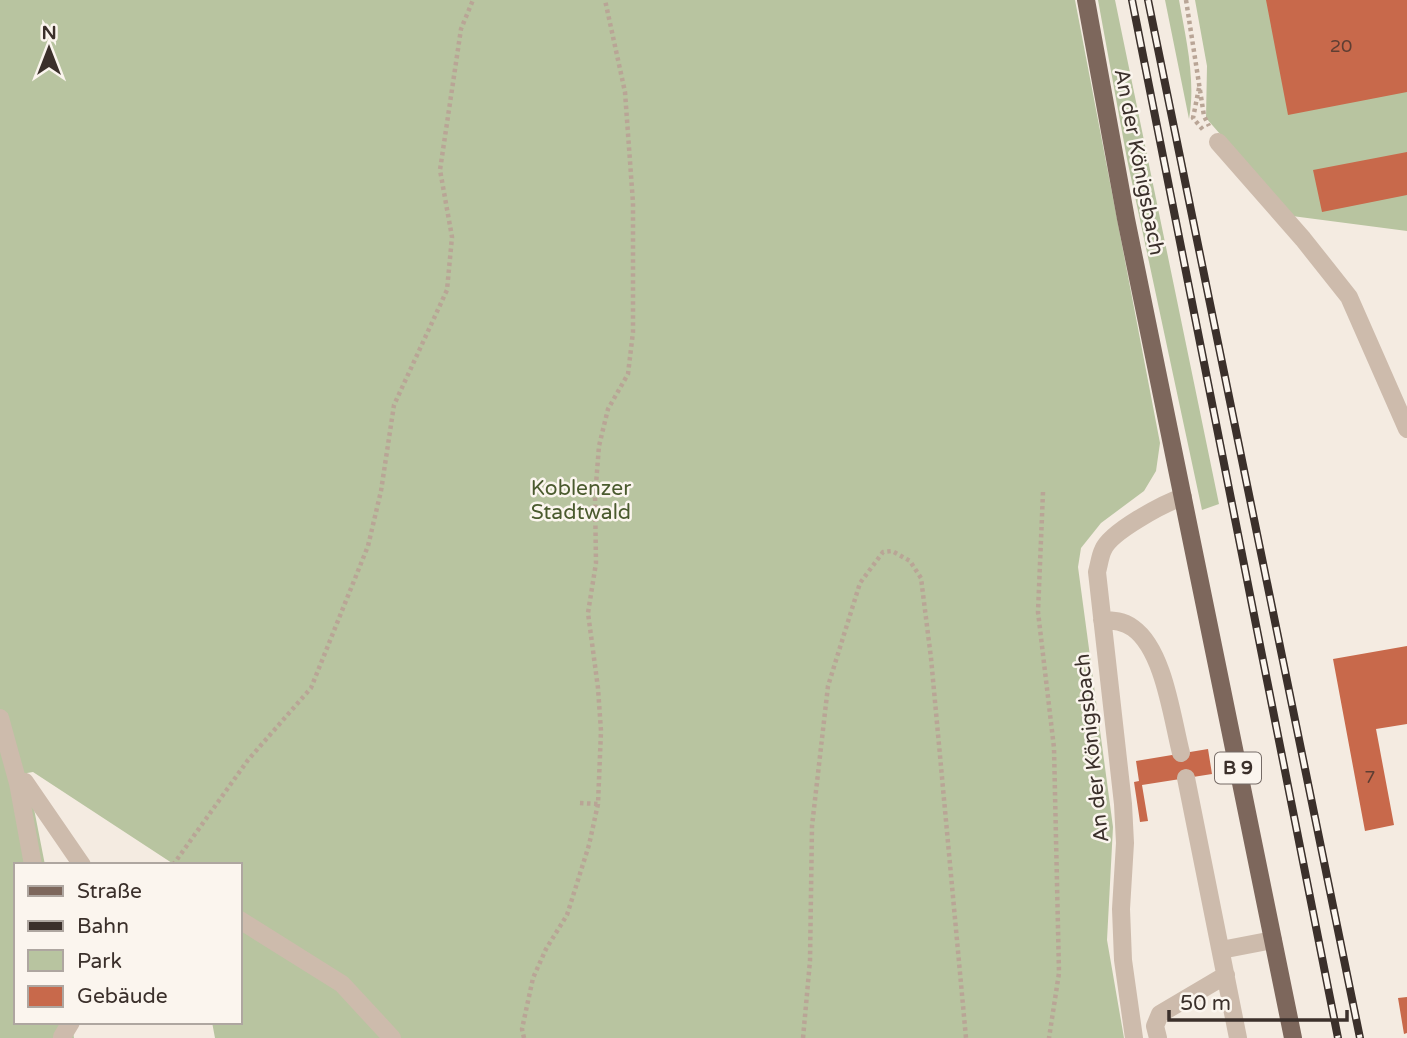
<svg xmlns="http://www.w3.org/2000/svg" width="1407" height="1038" viewBox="0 0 1407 1038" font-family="'Varela Round',sans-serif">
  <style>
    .green { fill: #b8c4a0 }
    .building { fill: #c8694b }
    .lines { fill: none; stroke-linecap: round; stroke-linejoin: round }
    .path { stroke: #b9a596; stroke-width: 4.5; stroke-dasharray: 3.5 3.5; stroke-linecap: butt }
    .minor { stroke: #cdbbac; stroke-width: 18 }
    .major { stroke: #7d675c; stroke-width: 18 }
    .rail-casing { stroke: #3b302b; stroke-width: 8 }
    .rail { stroke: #fbf5ee; stroke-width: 5; stroke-dasharray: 16; stroke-linecap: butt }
    .labels { text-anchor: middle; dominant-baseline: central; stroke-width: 5; stroke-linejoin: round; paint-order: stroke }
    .number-label { font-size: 18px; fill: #5e3e33 }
    .shield { fill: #fbf5ee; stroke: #756b66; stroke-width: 2 }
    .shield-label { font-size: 19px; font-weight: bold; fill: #3b302b }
    .street-label { font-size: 21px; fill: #3b302b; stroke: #fbf5ee }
    .park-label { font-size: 21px; fill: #4a5a2e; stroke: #fbf5ee }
  </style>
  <rect width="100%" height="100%" fill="#f4ebe1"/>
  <path class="green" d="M 0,0 L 1075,0 L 1160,443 L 1156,471 L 1144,491 L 1101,523 L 1081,548 L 1078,567 L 1113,827 L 1107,940 L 1124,1038 L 215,1038 L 212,1022 L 240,1022 L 240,865 L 175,865 L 33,772 L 27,773 L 45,865 L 16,865 L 16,1022 L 71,1022 L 74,1038 L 0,1038 Z
    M 1098,0 L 1115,0 L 1219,504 L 1202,510 L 1127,159 Z
    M 1165,0 L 1179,0 C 1186,39 1196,80 1189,119 Z
    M 1195,0 L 1407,0 L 1407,231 L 1292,216 L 1206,118 L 1207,66 Z"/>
  <path class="building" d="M 1266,0 L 1407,0 L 1407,92 L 1288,115 Z
    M 1407,152 L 1407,195 L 1322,212 L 1313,170 Z
    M 1407,646 L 1407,724 L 1376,729 L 1394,825 L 1365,831 L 1333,659 Z
    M 1208,749 L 1212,774 L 1142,785 L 1148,821 L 1140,822 L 1134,782 L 1139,781 L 1136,761 Z
    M 1407,997 L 1407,1033 L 1404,1034 L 1398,998 Z"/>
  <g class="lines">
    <path class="path" d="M 1186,0 L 1204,116 L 1209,126
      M 1199,88 L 1193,118 L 1204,131
      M 1043,492 L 1038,612 L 1054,748 L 1059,973 L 1049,1038
      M 580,803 L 598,804
      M 173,865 L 248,760 L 311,688 L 368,546 L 381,491 L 394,405 L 447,290 L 452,237 L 440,170 L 461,29 L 473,0
      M 524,1038 L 522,1029 L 533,978 L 546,949 L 567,915 L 589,845 L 598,804 L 601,731 L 598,688 L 588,613 L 596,563 L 595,497 L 599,446 L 608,409 L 628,374 L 633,332 L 633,203 L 625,92 L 605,0
      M 803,1038 L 810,961 L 812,826 L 828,686 L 860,583 L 883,552 L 892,551 L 910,561 L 921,578 L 931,658 L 966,1038"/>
    <path class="minor" d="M 1218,142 L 1303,239 L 1349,297 L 1407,429
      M 1102,620 C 1113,620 1123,621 1133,628 C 1164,650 1172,718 1181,753
      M 0,718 L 18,783 L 33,865
      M 1186,778 L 1238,1038
      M 18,783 L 25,782 L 82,865
      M 240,920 L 342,984 L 392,1038
      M 1221,950 L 1273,940
      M 62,1037 L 71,1022
      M 1134,1038 L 1123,960 L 1121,909 L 1125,843 L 1123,804 L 1097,572 C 1099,565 1100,556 1103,550 C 1110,532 1164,503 1183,497
      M 1158,1038 L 1155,1026 L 1160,1014 L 1226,975"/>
    <path class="major" d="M 1086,0 L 1126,219 L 1293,1038"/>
    <g class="rail-casing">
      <path id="rail" d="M 1132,0 L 1338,1038
        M 1148,0 L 1360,1038"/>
    </g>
    <use href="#rail" class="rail"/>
  </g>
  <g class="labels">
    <g class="number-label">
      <text x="1341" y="46">20</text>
      <text x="1370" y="777">7</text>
    </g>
    <rect class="shield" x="1215" y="752.5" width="46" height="31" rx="5"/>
    <g class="shield-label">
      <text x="1238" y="768">B 9</text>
    </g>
    <g class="street-label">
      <text transform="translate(1139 162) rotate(79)">An der Königsbach</text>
      <text transform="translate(1092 748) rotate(-96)">An der Königsbach</text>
    </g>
    <g class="park-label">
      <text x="581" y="488">Koblenzer<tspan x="581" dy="24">Stadtwald</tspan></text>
    </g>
  </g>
  <rect x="14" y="863" width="228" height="161" fill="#fbf5ee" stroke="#aea6a0" stroke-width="2"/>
  <rect x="28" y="886" width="35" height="10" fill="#7d675c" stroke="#aea6a0" stroke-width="2"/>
  <text x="77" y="898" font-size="21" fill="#3b302b">Straße</text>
  <rect x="28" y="921" width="35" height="10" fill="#3b302b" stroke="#aea6a0" stroke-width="2"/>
  <text x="77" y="933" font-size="21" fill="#3b302b">Bahn</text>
  <rect x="28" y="950" width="35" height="21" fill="#b8c4a0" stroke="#aea6a0" stroke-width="2"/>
  <text x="77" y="968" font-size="21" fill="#3b302b">Park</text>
  <rect x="28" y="986" width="35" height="21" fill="#c8694b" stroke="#aea6a0" stroke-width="2"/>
  <text x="77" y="1003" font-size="21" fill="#3b302b">Gebäude</text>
  <g transform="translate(49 49)" stroke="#fbf5ee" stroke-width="5" paint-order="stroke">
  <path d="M0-5L12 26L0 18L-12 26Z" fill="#3b302b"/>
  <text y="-10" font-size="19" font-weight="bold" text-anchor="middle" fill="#3b302b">N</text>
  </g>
  <path d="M1169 1010v10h178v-10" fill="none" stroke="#3b302b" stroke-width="3.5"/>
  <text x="1180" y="1010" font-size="21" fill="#3b302b" stroke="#fbf5ee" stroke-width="5" paint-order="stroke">50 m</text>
</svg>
